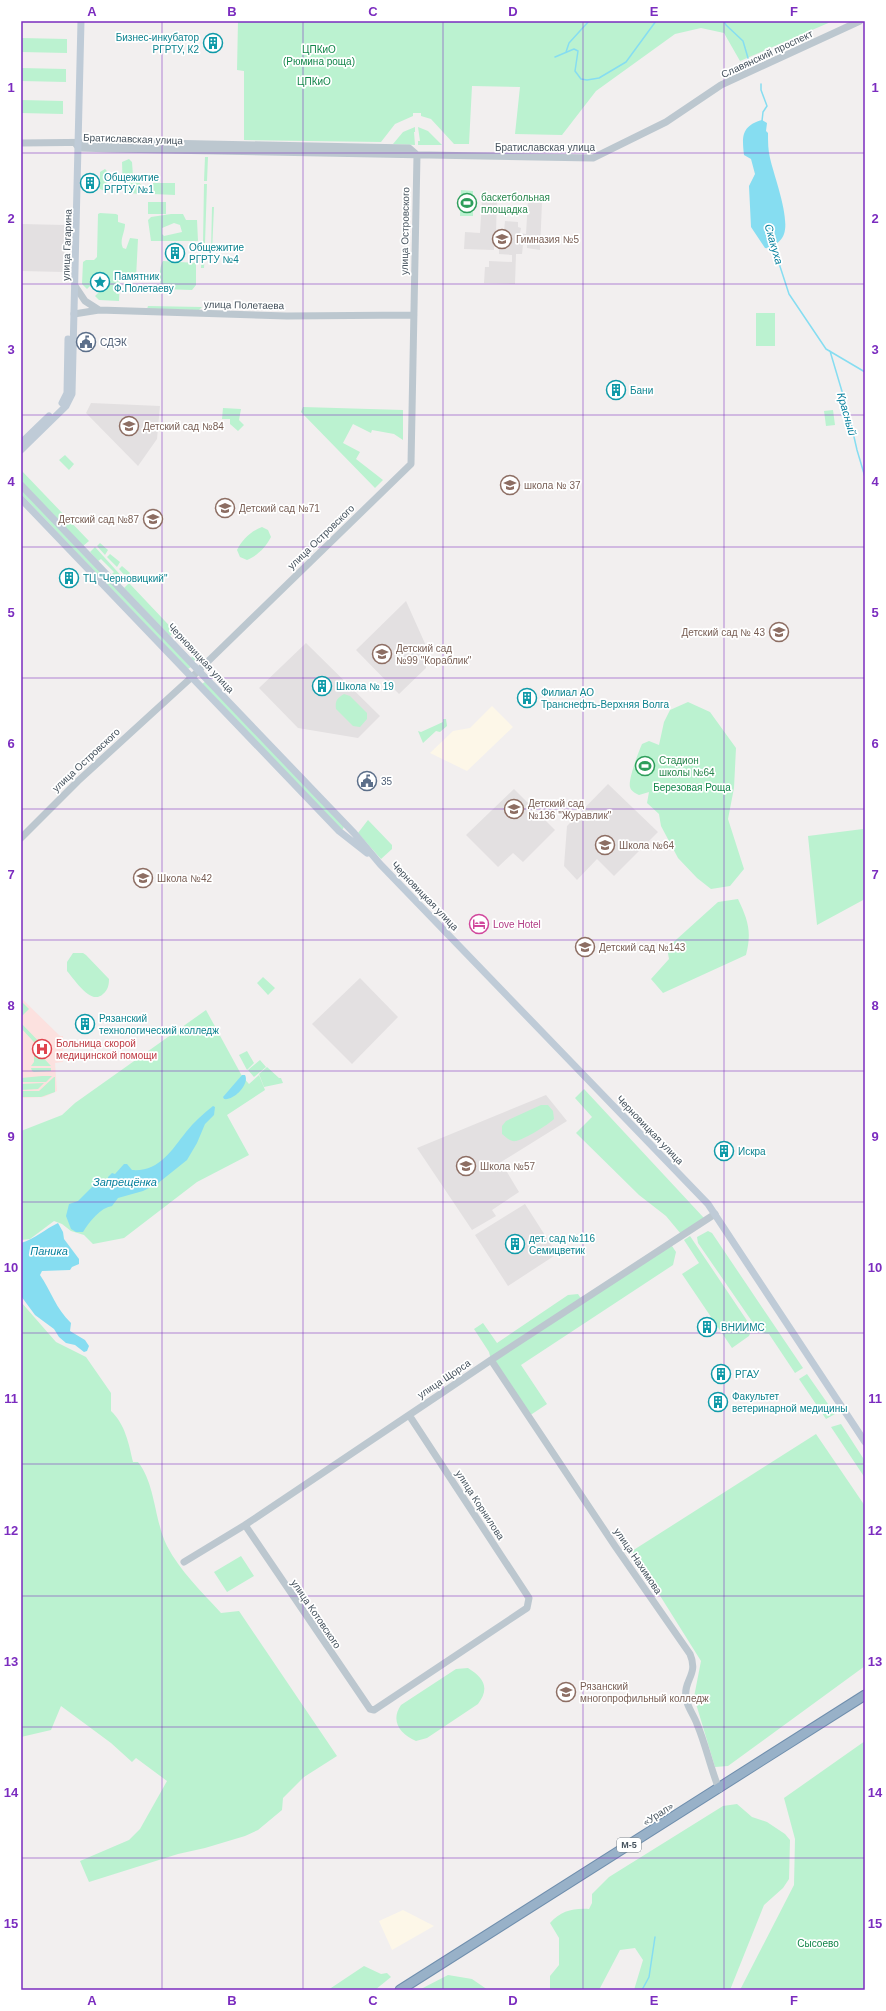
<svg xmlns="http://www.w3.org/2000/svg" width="886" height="2011" viewBox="0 0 886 2011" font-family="Helvetica,sans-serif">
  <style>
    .commercial { fill: #fdf7e8 }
    .education { fill: #e3e0e1 }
    .medical { fill: #fce1df }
    .green { fill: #bbf2d0; fill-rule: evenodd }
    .water { fill: #86ddf1 }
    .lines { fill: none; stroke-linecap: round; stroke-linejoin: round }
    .stream { stroke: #86ddf1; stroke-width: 1.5 }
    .trunk-casing { stroke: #6f8ead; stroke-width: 11 }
    .tertiary { stroke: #bcc7cf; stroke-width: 7 }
    .secondary { stroke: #bfcbd7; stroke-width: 7 }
    .trunk { stroke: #98b1c8; stroke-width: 9 }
    .grid { fill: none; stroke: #7b2cbf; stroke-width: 1; stroke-opacity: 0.55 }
    .labels { text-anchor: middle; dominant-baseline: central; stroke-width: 3.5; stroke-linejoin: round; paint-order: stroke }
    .shield { fill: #fff; stroke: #7e878e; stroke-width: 1 }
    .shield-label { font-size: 9px; font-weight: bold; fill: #46535e }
    .culture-label { font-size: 10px; fill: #0d838f; stroke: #fff; text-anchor: start }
    .park-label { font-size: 10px; fill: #118549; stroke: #fff }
    .street-label { font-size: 10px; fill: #46535e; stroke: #fff }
    .leisure-label { font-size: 10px; fill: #27864d; stroke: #fff; text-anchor: start }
    .education-label { font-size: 10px; fill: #785e54; stroke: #fff; text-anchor: start }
    .service-label { font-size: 10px; fill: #4e5e75; stroke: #fff; text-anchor: start }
    .hotel-label { font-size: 10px; fill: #b23c85; stroke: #fff; text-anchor: start }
    .health-label { font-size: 10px; fill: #be3a42; stroke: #fff; text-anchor: start }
    .water-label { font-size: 11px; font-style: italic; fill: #057f9c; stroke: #fff }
    .neatline { fill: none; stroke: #7b2cbf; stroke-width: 1.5 }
    .grid-label { font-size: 13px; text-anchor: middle; font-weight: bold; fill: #7b2cbf }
  </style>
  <rect width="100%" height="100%" fill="#f2efef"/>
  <path class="commercial" d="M 492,706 L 513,727 L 467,771 L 430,753 L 453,731 L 470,728 Z
    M 403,1910 L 434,1926 L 392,1950 L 379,1921 Z"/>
  <path class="education" d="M 482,199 L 497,199 L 496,233 L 501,233 L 502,231 L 504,231 L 505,221 L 518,222 L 518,227 L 521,228 L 520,233 L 526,234 L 528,200 L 542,202 L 540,250 L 527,248 L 527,245 L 523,245 L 522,254 L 516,254 L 515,284 L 484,283 L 485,267 L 489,267 L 489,261 L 512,262 L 512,255 L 499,254 L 499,244 L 494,244 L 494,250 L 464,249 L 465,232 L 480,233 Z
    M 21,224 L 65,225 L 64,272 L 21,271 Z
    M 91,403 L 160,406 L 157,439 L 138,466 L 86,413 Z
    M 406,601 L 427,648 L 424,650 L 426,668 L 399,694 L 356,650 Z
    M 306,643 L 380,716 L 358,738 L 298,728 L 259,688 Z
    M 608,784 L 658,832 L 614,876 L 597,859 L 577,880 L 564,866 L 567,826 Z
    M 514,789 L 555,830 L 523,862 L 513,853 L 498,867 L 466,835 Z
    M 360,978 L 398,1017 L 352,1064 L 312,1024 Z
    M 546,1095 L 567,1121 L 501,1162 L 519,1192 L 492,1210 L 496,1216 L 472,1230 L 417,1148 Z
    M 525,1204 L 557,1254 L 508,1286 L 475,1235 Z"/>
  <path class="medical" d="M 21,998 L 60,1036 L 63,1036 L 63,1062 L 55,1063 L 57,1091 L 44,1097 L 21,1098 Z"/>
  <path class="green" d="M 238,21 L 833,21 L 740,61 L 724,33 L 701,28 L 675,34 L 596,91 L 562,135 L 515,134 L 520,87 L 472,86 L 469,144 L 454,144 L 431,119 L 421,116 L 421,113 L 413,113 L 413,116 L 395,124 L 381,142 L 244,140 L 244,71 L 237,70 Z
    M 21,38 L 67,39 L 67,53 L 21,52 Z
    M 21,68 L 66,69 L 66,82 L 21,81 Z
    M 21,100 L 63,101 L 63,114 L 21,113 Z
    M 415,127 L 415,132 L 414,132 L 415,145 L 393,144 L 403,132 Z
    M 418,127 L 428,131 L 442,145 L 418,145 L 418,141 L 420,141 Z
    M 205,157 L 208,157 L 207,181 L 204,181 Z
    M 129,159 L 132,162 L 133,176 L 143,187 L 139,194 L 123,192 L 122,162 Z
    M 105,169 L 108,172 L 107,189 L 105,191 L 100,189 L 100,172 Z
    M 153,183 L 175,183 L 175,195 L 153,194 Z
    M 204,184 L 207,184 L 205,243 L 203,243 Z
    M 461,190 L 473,191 L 473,216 L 460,216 Z
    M 148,202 L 166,202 L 166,214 L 148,214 Z
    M 212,207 L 214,207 L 212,252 L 211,252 Z
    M 100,213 L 116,214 L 118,215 L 118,222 L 125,224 C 125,233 119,240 123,248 L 126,249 L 130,238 L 138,239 L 136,278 L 132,280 L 120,279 L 119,301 L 99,300 L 95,296 L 106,285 L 99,277 L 87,289 L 82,284 L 83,262 L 86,260 L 94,260 L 97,257 L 98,214 Z
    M 171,214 L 183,214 L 186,220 L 197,220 L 198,241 L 151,241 L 148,220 L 151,217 ZM 174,223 L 180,225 L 182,232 L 164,236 L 162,234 L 162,228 Z
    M 202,245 L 205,245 L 204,268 L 201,268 Z
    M 163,261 L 196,263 L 196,285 L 192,290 L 162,289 C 159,283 159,267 163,261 Z
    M 148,306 L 202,307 L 199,310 L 147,309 Z
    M 756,313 L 775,313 L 775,346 L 756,346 Z
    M 303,407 L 403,410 L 403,440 L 394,434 L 372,430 L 371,433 L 353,424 L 343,443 L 360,452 L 356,459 L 383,480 L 375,488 L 301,412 Z
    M 223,408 L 241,409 L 239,420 L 244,425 L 238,431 L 230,424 L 230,419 L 222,419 Z
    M 833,410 L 835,425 L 826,426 L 824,411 Z
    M 65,455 L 74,464 L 69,470 L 59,460 Z
    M 21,470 L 89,541 L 83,546 L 21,481 Z
    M 21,488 L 191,667 L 188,669 L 21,494 Z
    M 262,527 L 268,530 L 271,537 C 266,547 257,556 247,560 L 240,557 L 237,550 C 242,540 251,531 262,527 Z
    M 100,543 L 108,550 L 105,555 L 97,546 Z
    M 95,547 L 125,580 L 120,585 L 111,575 L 114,572 L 101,559 L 98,561 L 90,552 Z
    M 110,554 L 120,562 L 117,567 L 107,557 Z
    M 122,566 L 130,573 L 127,578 L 119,569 Z
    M 129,583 L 199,657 L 195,662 L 191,658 L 193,655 L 172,634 L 170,636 L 124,588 Z
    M 206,681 L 344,826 L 343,829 L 341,829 L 202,684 Z
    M 344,694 L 350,696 L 367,713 L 367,719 L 360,727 L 353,726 L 336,709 C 335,701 337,698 344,694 Z
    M 688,702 L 710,712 L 736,748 L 734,788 L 728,819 L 744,869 L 730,886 L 711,889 L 697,878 L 678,858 L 661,826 L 659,814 L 647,803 L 649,792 L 639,795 C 635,793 631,791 630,787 C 628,779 639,751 642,744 L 649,741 L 659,745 L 664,722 L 670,710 Z
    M 443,719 L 446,719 L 447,726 L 440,732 L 436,731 L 423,743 L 418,731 L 421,732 L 443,722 Z
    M 865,772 L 865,899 L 817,925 L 808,836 L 863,829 Z
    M 368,820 L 392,845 L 392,849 L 381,859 L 358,833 Z
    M 738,899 C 748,920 752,932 746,955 L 663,993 L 651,979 L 669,959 L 667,948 L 718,902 Z
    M 73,953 L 83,953 L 86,955 L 109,979 C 109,985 108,990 103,994 C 91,1006 75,980 67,971 L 67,962 Z
    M 263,977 L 275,988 L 268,995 L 257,983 Z
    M 21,1001 L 29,1009 L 21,1017 Z
    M 206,1010 L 242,1076 L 249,1084 L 259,1075 L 265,1090 L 227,1115 L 249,1155 L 197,1182 L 124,1238 L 93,1244 L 84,1235 L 71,1231 L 62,1224 L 54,1221 L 30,1239 L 21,1240 L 21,1131 L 62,1115 L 75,1103 Z
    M 21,1023 L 46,1049 L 47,1051 L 43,1052 L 21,1028 Z
    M 247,1051 L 254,1063 L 247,1070 L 239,1055 Z
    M 38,1052 L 51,1066 L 31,1066 L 34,1062 L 34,1053 Z
    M 260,1060 L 266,1067 L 254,1077 L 248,1070 Z
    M 267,1067 L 279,1078 L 281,1078 L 283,1083 L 264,1087 L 259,1074 Z
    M 31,1068 L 51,1068 L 51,1071 L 34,1072 L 32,1071 Z
    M 42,1076 L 52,1076 L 46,1082 L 21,1082 L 21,1078 Z
    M 54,1077 L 55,1077 L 55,1092 L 41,1097 L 21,1097 L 21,1091 L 39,1091 Z
    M 44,1083 L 38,1089 L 21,1090 L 21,1084 Z
    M 584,1089 L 704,1218 L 681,1234 L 666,1216 L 639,1195 L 576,1133 L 592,1117 L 575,1098 Z
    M 541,1105 L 548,1105 L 553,1111 L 554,1119 C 548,1125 525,1139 516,1141 C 510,1142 506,1137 502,1134 L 502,1126 L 506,1121 Z
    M 708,1231 L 712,1233 L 803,1368 L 795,1373 L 769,1334 L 760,1333 L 698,1243 L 697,1237 Z
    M 690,1236 L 752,1328 L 749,1336 L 732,1348 L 682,1274 L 699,1263 L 684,1240 Z
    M 670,1243 L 676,1252 L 673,1265 L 521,1365 L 547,1404 L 529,1416 L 491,1360 L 489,1352 L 474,1329 L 483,1323 L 497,1343 L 568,1295 L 578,1294 L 582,1300 Z
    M 21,1302 L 56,1342 L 86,1357 L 111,1393 L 111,1411 C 125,1424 129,1444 133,1462 L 138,1462 C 156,1485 154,1520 167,1546 C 180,1571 202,1592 221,1613 L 239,1611 L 337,1756 L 304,1777 L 283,1798 L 282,1810 L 258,1830 L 245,1836 L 205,1848 L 178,1854 L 89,1882 L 80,1861 L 129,1840 L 140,1829 L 167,1781 L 136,1758 L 132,1762 L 111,1743 L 61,1706 L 51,1730 L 21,1737 Z
    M 807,1374 L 835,1414 L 826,1419 L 799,1379 Z
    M 841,1424 L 865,1461 L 865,1478 L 831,1427 Z
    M 816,1434 L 865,1506 L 865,1666 L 728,1766 L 715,1767 L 694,1697 L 701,1661 L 632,1551 Z
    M 241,1556 L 254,1576 L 227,1592 L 214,1572 Z
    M 468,1668 C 484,1678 490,1688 478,1704 L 427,1738 L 416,1741 C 400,1734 390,1721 401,1705 L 456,1669 Z
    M 865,1741 L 865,1990 L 740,1990 L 794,1885 L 795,1839 L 784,1798 Z
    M 737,1804 L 752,1817 L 767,1822 L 785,1834 L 790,1840 L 789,1879 L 783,1888 L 764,1905 L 730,1990 L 634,1990 L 643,1960 L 635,1948 L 620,1950 L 599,1990 L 550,1990 L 550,1976 L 559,1965 L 559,1938 L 550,1923 C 561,1911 573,1908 589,1909 L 592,1903 L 592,1894 L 609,1877 L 723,1806 Z
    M 364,1966 L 381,1974 L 387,1973 L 391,1977 L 375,1990 L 328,1990 Z
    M 448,1975 L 472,1979 L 488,1990 L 419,1990 Z"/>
  <path class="water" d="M 762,120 L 767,123 L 766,131 L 768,133 C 768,142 768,150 770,158 C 774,176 790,217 784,234 C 782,241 776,242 774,249 L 765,248 L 751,227 L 749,186 L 755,174 L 751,159 L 744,155 C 742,137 741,126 762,120 Z
    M 242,1075 L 245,1075 C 250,1084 234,1101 224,1099 L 223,1097 Z
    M 213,1106 L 215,1107 L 214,1115 L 205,1124 L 197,1143 L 187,1160 L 157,1184 L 143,1191 L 118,1198 L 112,1206 C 100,1208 90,1221 83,1232 L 76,1232 L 71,1229 L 66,1216 L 69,1204 L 78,1201 L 97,1182 L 105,1183 L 108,1180 L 108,1177 L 112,1173 L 115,1174 L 124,1164 L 127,1164 L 132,1170 C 159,1172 171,1151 186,1132 C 194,1122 203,1114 213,1106 Z
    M 58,1223 L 63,1232 L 64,1239 L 79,1259 L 79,1264 L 72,1267 L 70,1270 L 42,1271 L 40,1275 C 51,1291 56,1309 71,1323 L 70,1331 L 85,1340 L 89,1346 L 87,1351 L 84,1352 L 75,1345 L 66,1343 L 59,1337 L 54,1329 L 35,1315 L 21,1296 L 21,1243 C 35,1239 45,1229 58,1223 Z"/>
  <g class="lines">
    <path class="stream" d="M 724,21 L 726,25 L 743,41 L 748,58
      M 566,52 L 569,43 L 589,21
      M 555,57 L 574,49 L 578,51 L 575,71 L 581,79 L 587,80 L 599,78 L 626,62 L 656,21
      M 761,84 L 761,90 L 767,106 L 763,112 L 762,121
      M 774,248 L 789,294 L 826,349 L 865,372
      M 830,351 L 849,415 L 857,450 L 865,477
      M 642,1990 L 649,1977 L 655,1937"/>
    <g class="trunk-casing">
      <path id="trunk" d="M 400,1990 L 865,1695"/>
    </g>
    <path class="tertiary" d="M 21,143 L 112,142 L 409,148 L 417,155
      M 75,143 L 79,148 L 113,149 L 593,158 L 666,122 L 721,85 L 860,21
      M 75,286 L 85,301 L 99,310
      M 74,314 L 99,310 L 287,316 L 414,315
      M 21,838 L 78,781 L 194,675 L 411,464 L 417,155
      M 491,1360 L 615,1546 L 690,1654 C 699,1675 683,1680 686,1698 C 687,1707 694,1715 697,1724 C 706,1745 710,1767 719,1789
      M 245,1525 L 370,1709 L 374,1710 L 527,1608 L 529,1598 L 409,1415
      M 184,1562 L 245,1525 L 491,1360 L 715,1214"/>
    <path class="secondary" d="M 62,403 L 67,393 L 68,339
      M 21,443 L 49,416
      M 21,450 L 66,406 L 72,394 L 81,21
      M 21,485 L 354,833 L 380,864 L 708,1204 L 865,1442
      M 21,499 L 339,831 L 367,853"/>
    <use href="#trunk" class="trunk"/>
  </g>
  <path class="grid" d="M 162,21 L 162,1990M 303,21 L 303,1990M 443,21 L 443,1990M 583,21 L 583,1990M 724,21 L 724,1990M 21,153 L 865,153M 21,284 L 865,284M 21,415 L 865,415M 21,547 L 865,547M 21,678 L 865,678M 21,809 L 865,809M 21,940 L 865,940M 21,1071 L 865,1071M 21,1202 L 865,1202M 21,1333 L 865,1333M 21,1464 L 865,1464M 21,1596 L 865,1596M 21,1727 L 865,1727M 21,1858 L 865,1858"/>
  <defs>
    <g id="building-ring" transform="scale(1)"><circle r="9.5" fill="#fff" stroke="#0f9aa8" stroke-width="1.5"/><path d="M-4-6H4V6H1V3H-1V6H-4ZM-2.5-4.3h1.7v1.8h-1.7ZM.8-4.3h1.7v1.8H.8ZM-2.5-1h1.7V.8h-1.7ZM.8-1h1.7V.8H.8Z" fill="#0f9aa8"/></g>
    <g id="stadium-ring" transform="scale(1)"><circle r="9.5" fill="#fff" stroke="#2e9e5b" stroke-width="1.5"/><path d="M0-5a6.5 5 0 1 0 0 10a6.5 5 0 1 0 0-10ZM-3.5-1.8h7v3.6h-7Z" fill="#2e9e5b"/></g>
    <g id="school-ring" transform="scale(1)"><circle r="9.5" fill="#fff" stroke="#8d6e63" stroke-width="1.5"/><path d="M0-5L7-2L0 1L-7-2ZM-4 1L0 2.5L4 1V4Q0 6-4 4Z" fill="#8d6e63"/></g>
    <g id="sight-ring" transform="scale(1)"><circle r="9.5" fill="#fff" stroke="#0f9aa8" stroke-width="1.5"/><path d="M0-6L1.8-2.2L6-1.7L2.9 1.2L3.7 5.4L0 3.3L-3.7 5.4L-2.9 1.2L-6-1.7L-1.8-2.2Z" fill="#0f9aa8"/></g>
    <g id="civic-ring" transform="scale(1)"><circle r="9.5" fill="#fff" stroke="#5c6f8a" stroke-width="1.5"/><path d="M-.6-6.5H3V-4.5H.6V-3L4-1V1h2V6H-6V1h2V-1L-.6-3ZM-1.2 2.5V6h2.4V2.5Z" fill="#5c6f8a"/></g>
    <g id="hotel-ring" transform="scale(1)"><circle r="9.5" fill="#fff" stroke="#d1479c" stroke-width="1.5"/><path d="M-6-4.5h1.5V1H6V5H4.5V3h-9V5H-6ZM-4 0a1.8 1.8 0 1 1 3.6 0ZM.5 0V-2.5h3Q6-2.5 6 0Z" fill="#d1479c"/></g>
    <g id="hospital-ring" transform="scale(1)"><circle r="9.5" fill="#fff" stroke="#e0444e" stroke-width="1.5"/><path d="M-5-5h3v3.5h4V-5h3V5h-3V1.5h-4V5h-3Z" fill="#e0444e"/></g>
    <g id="university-ring" transform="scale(1)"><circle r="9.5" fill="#fff" stroke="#8d6e63" stroke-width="1.5"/><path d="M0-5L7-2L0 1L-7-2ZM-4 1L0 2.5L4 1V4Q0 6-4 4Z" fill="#8d6e63"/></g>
  </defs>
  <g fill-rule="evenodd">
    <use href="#building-ring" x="213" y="43"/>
    <use href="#building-ring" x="90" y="183"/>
    <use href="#stadium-ring" x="467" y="203"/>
    <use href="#school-ring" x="502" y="239"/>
    <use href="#building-ring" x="175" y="253"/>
    <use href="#sight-ring" x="100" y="282"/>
    <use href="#civic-ring" x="86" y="342"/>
    <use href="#building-ring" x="616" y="390"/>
    <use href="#school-ring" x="129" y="426"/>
    <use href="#school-ring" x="510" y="485"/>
    <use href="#school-ring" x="225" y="508"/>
    <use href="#school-ring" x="153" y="519"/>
    <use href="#building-ring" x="69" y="578"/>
    <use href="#school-ring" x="779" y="632"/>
    <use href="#school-ring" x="382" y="654"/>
    <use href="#building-ring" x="322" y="686"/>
    <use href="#building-ring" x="527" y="698"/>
    <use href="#stadium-ring" x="645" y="766"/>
    <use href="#civic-ring" x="367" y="781"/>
    <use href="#school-ring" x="514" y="809"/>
    <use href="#school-ring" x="605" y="845"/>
    <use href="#school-ring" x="143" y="878"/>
    <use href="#hotel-ring" x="479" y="924"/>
    <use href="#school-ring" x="585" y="947"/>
    <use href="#building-ring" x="85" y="1024"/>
    <use href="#hospital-ring" x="42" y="1049"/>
    <use href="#building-ring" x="724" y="1151"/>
    <use href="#school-ring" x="466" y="1166"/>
    <use href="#building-ring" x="515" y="1244"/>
    <use href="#building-ring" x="707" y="1327"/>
    <use href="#building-ring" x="721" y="1374"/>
    <use href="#building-ring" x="718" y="1402"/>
    <use href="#university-ring" x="566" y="1692"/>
  </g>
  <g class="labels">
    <rect class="shield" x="617" y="1838" width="24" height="14" rx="3"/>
    <g class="shield-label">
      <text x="629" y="1845">М-5</text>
    </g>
    <g class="culture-label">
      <text x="199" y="37" text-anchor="end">Бизнес-инкубатор<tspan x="199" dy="12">РГРТУ, К2</tspan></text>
      <text x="104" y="177">Общежитие<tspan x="104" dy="12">РГРТУ №1</tspan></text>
      <text x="189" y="247">Общежитие<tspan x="189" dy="12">РГРТУ №4</tspan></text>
      <text x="114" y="276">Памятник<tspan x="114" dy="12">Ф.Полетаеву</tspan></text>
      <text x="630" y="390">Бани</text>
      <text x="83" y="578">ТЦ "Черновицкий"</text>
      <text x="336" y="686">Школа № 19</text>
      <text x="541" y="692">Филиал АО<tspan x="541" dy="12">Транснефть-Верхняя Волга</tspan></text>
      <text x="99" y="1018">Рязанский<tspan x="99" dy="12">технологический колледж</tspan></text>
      <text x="738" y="1151">Искра</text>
      <text x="529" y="1238">дет. сад №116<tspan x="529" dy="12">Семицветик</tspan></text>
      <text x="721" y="1327">ВНИИМС</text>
      <text x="735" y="1374">РГАУ</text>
      <text x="732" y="1396">Факультет<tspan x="732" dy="12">ветеринарной медицины</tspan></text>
    </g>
    <g class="park-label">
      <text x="319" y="49">ЦПКиО<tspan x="319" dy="12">(Рюмина роща)</tspan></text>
      <text x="314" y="81">ЦПКиО</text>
      <text x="692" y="787">Березовая Роща</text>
      <text x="818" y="1943">Сысоево</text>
    </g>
    <g class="street-label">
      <text transform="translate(767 54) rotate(-25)">Славянский проспект</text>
      <text transform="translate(133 139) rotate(2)">Братиславская улица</text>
      <text x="545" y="147">Братиславская улица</text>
      <text transform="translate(405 231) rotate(-89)">улица Островского</text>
      <text transform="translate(67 245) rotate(-88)">улица Гагарина</text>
      <text transform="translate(244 305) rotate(1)">улица Полетаева</text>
      <text transform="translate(321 537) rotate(-44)">улица Островского</text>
      <text transform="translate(201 658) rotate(47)">Черновицкая улица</text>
      <text transform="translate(86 760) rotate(-43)">улица Островского</text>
      <text transform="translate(425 896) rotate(46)">Черновицкая улица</text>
      <text transform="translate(650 1130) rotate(46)">Черновицкая улица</text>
      <text transform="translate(444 1379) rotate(-34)">улица Щорса</text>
      <text transform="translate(480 1505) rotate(57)">улица Корнилова</text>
      <text transform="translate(638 1561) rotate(56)">улица Нахимова</text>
      <text transform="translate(316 1614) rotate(56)">улица Котовского</text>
      <text transform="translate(658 1814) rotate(-33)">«Урал»</text>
    </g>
    <g class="leisure-label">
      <text x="481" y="197">баскетбольная<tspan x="481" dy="12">площадка</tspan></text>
      <text x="659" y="760">Стадион<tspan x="659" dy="12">школы №64</tspan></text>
    </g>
    <g class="education-label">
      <text x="516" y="239">Гимназия №5</text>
      <text x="143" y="426">Детский сад №84</text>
      <text x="524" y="485">школа № 37</text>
      <text x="239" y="508">Детский сад №71</text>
      <text x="139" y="519" text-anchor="end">Детский сад №87</text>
      <text x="765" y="632" text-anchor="end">Детский сад № 43</text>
      <text x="396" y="648">Детский сад<tspan x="396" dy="12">№99 "Кораблик"</tspan></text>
      <text x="528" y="803">Детский сад<tspan x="528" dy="12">№136 "Журавлик"</tspan></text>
      <text x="619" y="845">Школа №64</text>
      <text x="157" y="878">Школа №42</text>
      <text x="599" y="947">Детский сад №143</text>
      <text x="480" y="1166">Школа №57</text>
      <text x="580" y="1686">Рязанский<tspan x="580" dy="12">многопрофильный колледж</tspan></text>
    </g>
    <g class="service-label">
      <text x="100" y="342">СДЭК</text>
      <text x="381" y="781">35</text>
    </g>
    <g class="hotel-label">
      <text x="493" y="924">Love Hotel</text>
    </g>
    <g class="health-label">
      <text x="56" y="1043">Больница скорой<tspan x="56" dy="12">медицинской помощи</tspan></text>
    </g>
    <g class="water-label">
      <text transform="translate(774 244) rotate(74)">Скакуха</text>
      <text transform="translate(847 414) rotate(74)">Красный</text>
      <text x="125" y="1182">Запрещёнка</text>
      <text x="49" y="1251">Паника</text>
    </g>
  </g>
  <rect width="886" height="2011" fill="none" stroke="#ffffff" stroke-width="44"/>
  <rect x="22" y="22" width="842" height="1967" class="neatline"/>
  <g class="grid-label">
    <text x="92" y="16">A</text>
    <text x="232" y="16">B</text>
    <text x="373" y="16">C</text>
    <text x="513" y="16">D</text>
    <text x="654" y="16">E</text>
    <text x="794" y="16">F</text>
    <text x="11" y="92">1</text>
    <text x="875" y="92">1</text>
    <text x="11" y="223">2</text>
    <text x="875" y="223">2</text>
    <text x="11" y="354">3</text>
    <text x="875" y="354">3</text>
    <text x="11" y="486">4</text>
    <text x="875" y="486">4</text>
    <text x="11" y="617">5</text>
    <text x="875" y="617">5</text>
    <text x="11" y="748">6</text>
    <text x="875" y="748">6</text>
    <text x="11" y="879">7</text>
    <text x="875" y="879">7</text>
    <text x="11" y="1010">8</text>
    <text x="875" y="1010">8</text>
    <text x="11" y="1141">9</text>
    <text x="875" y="1141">9</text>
    <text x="11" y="1272">10</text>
    <text x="875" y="1272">10</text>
    <text x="11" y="1403">11</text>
    <text x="875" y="1403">11</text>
    <text x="11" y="1535">12</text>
    <text x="875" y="1535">12</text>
    <text x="11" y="1666">13</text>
    <text x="875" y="1666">13</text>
    <text x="11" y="1797">14</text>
    <text x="875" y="1797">14</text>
    <text x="11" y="1928">15</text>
    <text x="875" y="1928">15</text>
    <text x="92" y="2005">A</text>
    <text x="232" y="2005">B</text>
    <text x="373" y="2005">C</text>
    <text x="513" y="2005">D</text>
    <text x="654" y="2005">E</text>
    <text x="794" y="2005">F</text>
  </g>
</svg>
